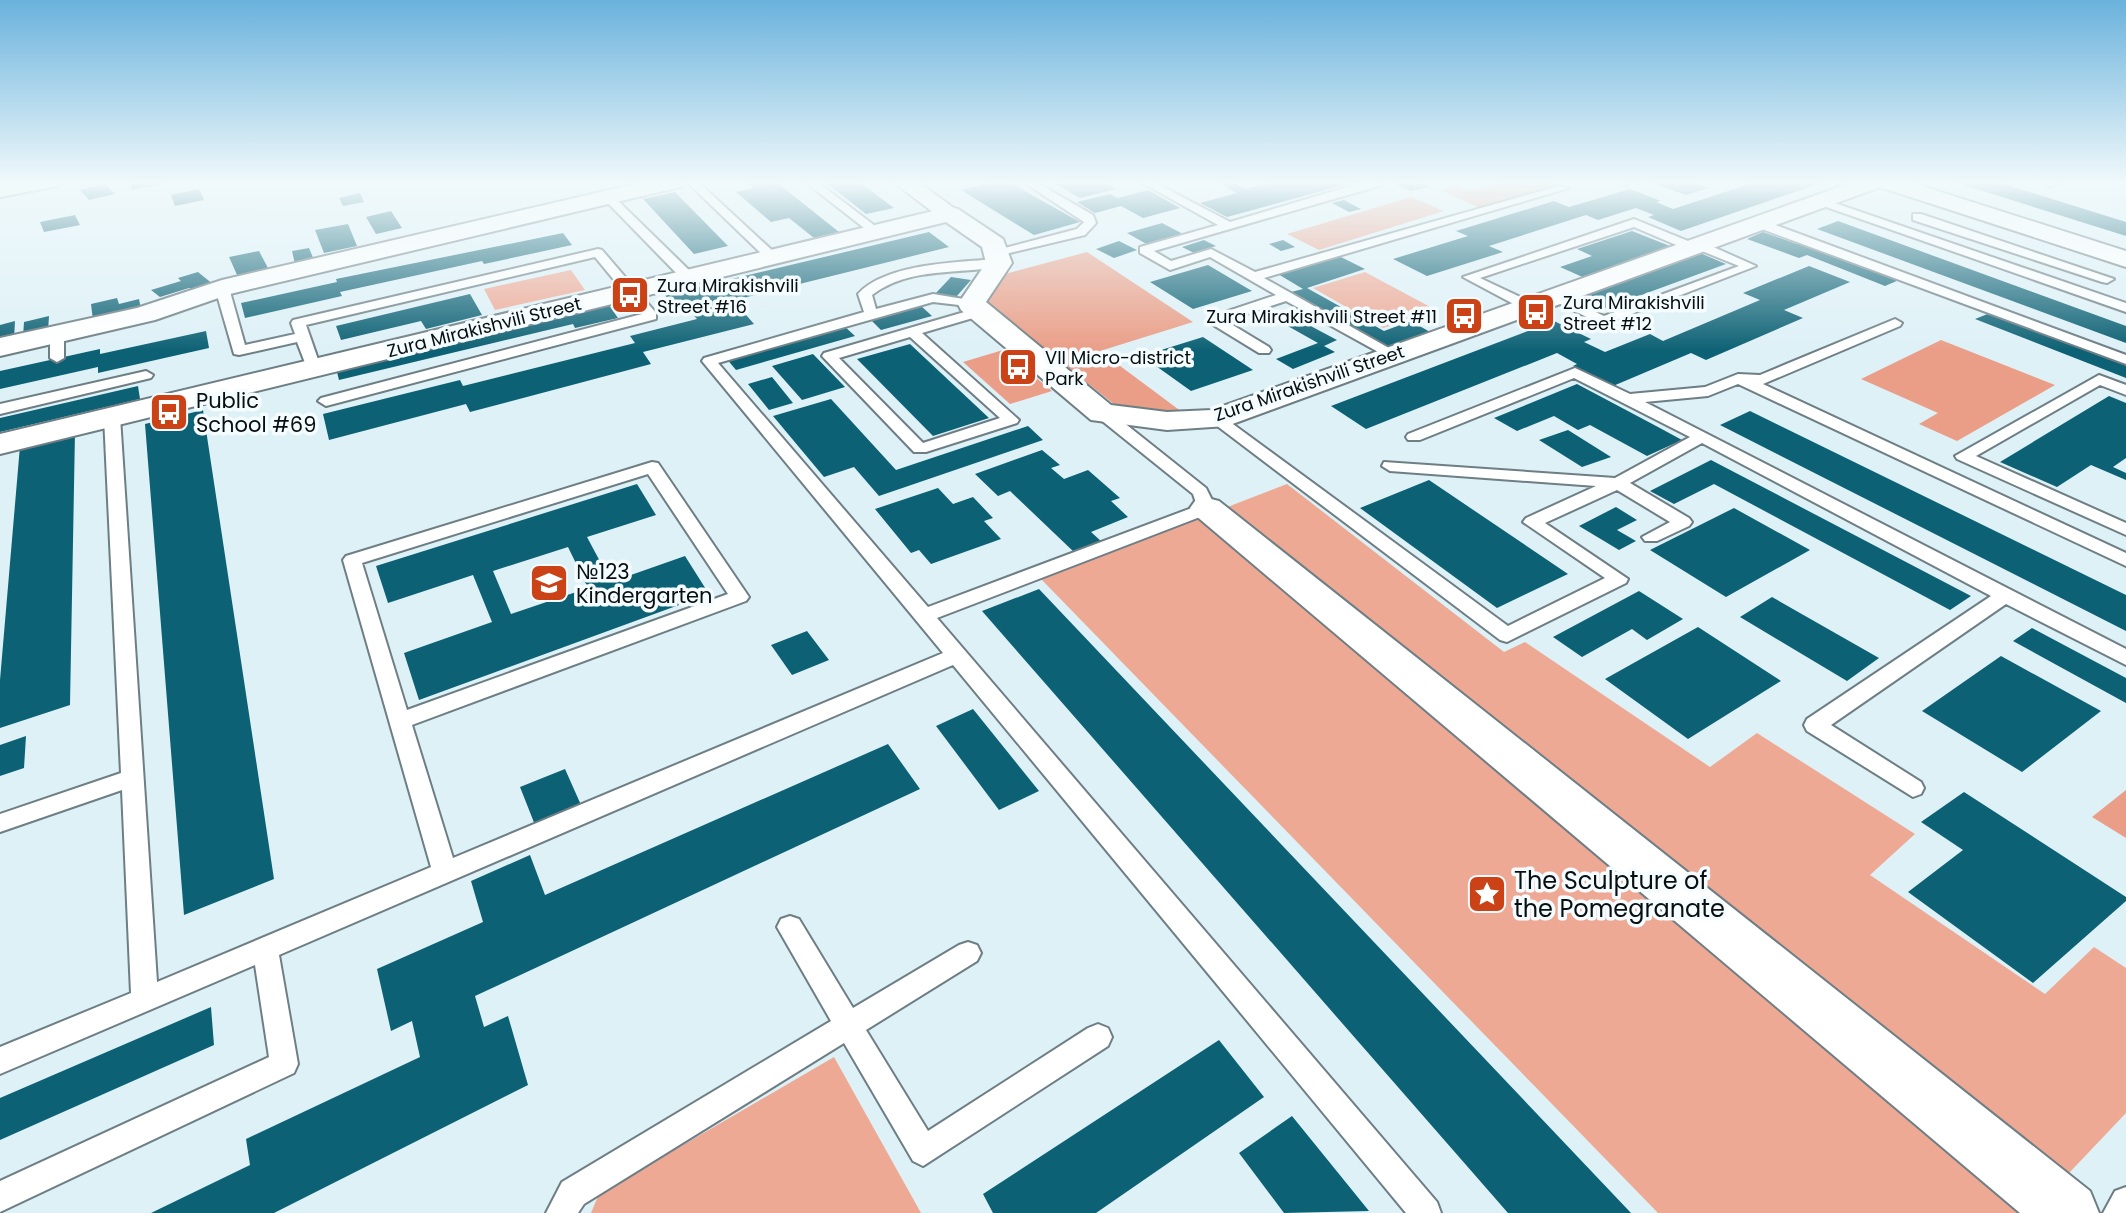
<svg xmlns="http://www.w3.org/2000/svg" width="2126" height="1213" viewBox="0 0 2126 1213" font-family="Poppins,sans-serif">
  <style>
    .green { fill: #eea995 }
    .forest { fill: #ea9e87 }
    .building { fill: #0d6174; fill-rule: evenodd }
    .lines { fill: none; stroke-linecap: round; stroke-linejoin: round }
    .lane-casing { stroke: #6d7e84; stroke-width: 4 }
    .street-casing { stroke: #6d7e84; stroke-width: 4 }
    .secondary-casing { stroke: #6d7e84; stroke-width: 4 }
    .lane { fill: #fff; fill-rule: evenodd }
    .street { fill: #fff; fill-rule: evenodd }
    .secondary { fill: #fff; fill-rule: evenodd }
    .labels { text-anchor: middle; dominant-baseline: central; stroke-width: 7; stroke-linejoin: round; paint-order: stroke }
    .far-poi-label { font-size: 18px; fill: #090f11; stroke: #f4fcff; text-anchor: start }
    .far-street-label { font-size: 18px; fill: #090f11; stroke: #f4fcff }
    .poi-label { font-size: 21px; fill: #090f11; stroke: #f4fcff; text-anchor: start }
    .near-poi-label { font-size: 24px; fill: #090f11; stroke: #f4fcff; text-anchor: start }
  </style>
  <rect width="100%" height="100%" fill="#def1f7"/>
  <path class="green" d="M 571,270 L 585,290 L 495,310 L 484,289 Z
    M 1365,272 L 1436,310 L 1383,328 L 1313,288 Z
    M 1287,484 L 1504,652 L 1525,642 L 1710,767 L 1757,733 L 1915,834 L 1870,875 L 2045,994 L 2094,947 L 2126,968 L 2126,1113 L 2031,1213 L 1658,1213 L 1041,579 Z
    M 834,1057 L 921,1213 L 591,1213 L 599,1194 Z"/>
  <path class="forest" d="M 1506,181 L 1548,181 L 1557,185 L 1480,208 L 1440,190 L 1457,185 L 1471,191 Z
    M 1411,197 L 1444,211 L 1319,250 L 1287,234 Z
    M 1087,252 L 1193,322 L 1100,351 L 1182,412 L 1120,409 L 981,298 L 1005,274 Z
    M 1941,340 L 2055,385 L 1957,441 L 1919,424 L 1938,413 L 1861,379 Z
    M 1003,350 L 1052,391 L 1010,404 L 963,362 Z
    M 2126,790 L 2126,838 L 2092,817 Z"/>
  <path class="building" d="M 130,181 L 171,181 L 171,182 L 132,190 Z
    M 744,181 L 775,181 L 839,232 L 814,238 L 789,218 L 771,222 L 736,192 L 754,188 Z
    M 824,181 L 858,181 L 894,208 L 866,214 Z
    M 998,181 L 1007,181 L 1080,222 L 1034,235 L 961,190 Z
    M 1070,181 L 1118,181 L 1118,182 L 1107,184 L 1116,189 L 1080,198 L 1056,184 Z
    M 1214,181 L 1230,181 L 1246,189 L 1277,181 L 1355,182 L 1227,217 L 1200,203 L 1237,193 Z
    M 1390,181 L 1418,181 L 1430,187 L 1410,191 Z
    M 1654,181 L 1688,181 L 1708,188 L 1686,195 L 1650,182 Z
    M 1759,181 L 1827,181 L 1681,231 L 1648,217 L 1654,215 L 1636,208 L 1598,220 L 1586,215 L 1489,246 L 1503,252 L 1427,276 L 1393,259 L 1468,236 L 1456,231 L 1554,201 L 1569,207 L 1630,189 L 1661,201 L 1656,202 L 1673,209 Z
    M 1951,181 L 1994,181 L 2126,222 L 2126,236 Z
    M 105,184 L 115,194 L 89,200 L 80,190 Z
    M 199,189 L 204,200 L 175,206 L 171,195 Z
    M 1148,190 L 1180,208 L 1143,218 L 1121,206 L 1095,213 L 1077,202 L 1110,194 L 1118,198 Z
    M 675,192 L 728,246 L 694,254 L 643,199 Z
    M 360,193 L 364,202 L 343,206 L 339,198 Z
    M 1344,200 L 1361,209 L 1349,212 L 1332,203 Z
    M 391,211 L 402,228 L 376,234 L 366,217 Z
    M 75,215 L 80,225 L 44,232 L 40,222 Z
    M 1838,221 L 2126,326 L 2126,343 L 1817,229 Z
    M 1162,223 L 1185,235 L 1150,246 L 1127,233 Z
    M 348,224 L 357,246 L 324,253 L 315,230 Z
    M 1632,231 L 1675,248 L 1587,279 L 1560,267 L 1592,256 L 1577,249 Z
    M 929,232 L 949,247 L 723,303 L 730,311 L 740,308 L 754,324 L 643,352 L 651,364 L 470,412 L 466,404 L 329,440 L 323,414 L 460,380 L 463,386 L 635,343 L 630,336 L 697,319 L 688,309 L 678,312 L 665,295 Z
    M 1763,232 L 1797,244 L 1801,243 L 1899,280 L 1885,286 L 1807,255 L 1799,258 L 1747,239 Z
    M 563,233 L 572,245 L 484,264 L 482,261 L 340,292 L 342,296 L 245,318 L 241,303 L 337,282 L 336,279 Z
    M 1204,240 L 1216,246 L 1194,253 L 1182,247 Z
    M 1283,240 L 1295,247 L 1281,251 L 1269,244 Z
    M 1119,241 L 1137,250 L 1114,258 L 1096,249 Z
    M 309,248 L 314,260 L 295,264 L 292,251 Z
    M 259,251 L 269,270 L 238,277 L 229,257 Z
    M 1700,253 L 1726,264 L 1595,312 L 1569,300 Z
    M 1339,256 L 1365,269 L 1307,288 L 1384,331 L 1411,321 L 1430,332 L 1384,349 L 1352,331 L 1356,329 L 1291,292 L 1303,289 L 1278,274 Z
    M 1208,265 L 1252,291 L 1193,309 L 1150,282 Z
    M 1809,266 L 1850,282 L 1784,310 L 1803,318 L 1706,360 L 1691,353 L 1613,386 L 1573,366 L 1577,364 L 1557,353 L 1366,429 L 1331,406 L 1554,321 L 1591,339 L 1584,342 L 1605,352 L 1650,334 L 1663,341 L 1760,300 L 1743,293 Z
    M 198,272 L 214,285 L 194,291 L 189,288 L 160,297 L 151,290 L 181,281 L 178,278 Z
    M 951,277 L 971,280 L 956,297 L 935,294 Z
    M 470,294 L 482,315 L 426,329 L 421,321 L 341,340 L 336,326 Z
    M 117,298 L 119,304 L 139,299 L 141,309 L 93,320 L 91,304 Z
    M 606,301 L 618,318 L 575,328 L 573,324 L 339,380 L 335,364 Z
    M 920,305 L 932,316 L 881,330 L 869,318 Z
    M 1990,313 L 2126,365 L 2126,378 L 1975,319 Z
    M 1290,315 L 1337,340 L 1324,346 L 1335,352 L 1293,369 L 1276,359 L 1318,343 L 1277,320 Z
    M 49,316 L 48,331 L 23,337 L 24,322 Z
    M 15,321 L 14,339 L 0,342 L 0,325 Z
    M 843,325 L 855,336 L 736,370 L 726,358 Z
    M 206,331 L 209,348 L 98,373 L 98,367 L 0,389 L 0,371 L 100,349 L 100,354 Z
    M 1203,337 L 1253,370 L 1191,391 L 1142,356 Z
    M 910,344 L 989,418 L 933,436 L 857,359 Z
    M 813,354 L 845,387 L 802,400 L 772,366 Z
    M 772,377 L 793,403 L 769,410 L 748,384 Z
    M 1577,384 L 1658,427 L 1682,440 L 1647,456 L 1590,425 L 1578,430 L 1554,416 L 1517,431 L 1494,418 Z
    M 138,386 L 140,399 L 0,432 L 0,418 Z
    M 2109,396 L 2126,403 L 2126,458 L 2113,467 L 2126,473 L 2126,480 L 2091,465 L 2057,487 L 2000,462 Z
    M 831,399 L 896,470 L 1028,426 L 1043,440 L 879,496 L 854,467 L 824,477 L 773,416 Z
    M 203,410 L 274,879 L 184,915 L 145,424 Z
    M 1750,411 L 2126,595 L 2126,631 L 1720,425 Z
    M 1568,430 L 1611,457 L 1582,467 L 1539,440 Z
    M 75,432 L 70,705 L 0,728 L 0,680 L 20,446 Z
    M 1042,450 L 1060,465 L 1051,468 L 1064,479 L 1088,470 L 1120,498 L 1111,501 L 1128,517 L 1091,532 L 1102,542 L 1075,553 L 1010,491 L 998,496 L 975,474 Z
    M 1711,460 L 1971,596 L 1950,610 L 1714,484 L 1674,504 L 1650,491 Z
    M 1429,480 L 1568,574 L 1497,608 L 1360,508 Z
    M 637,484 L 656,515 L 587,537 L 611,582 L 685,556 L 709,594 L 419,700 L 404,653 L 492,622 L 473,575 L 388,603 L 376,566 ZM 568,547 L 588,588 L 511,614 L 493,571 Z
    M 938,488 L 953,504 L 973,497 L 993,518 L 984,521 L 1001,539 L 931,564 L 919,550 L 911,553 L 875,509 Z
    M 1616,507 L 1637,520 L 1617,530 L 1636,541 L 1619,550 L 1579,526 Z
    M 1734,508 L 1810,550 L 1726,597 L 1650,550 Z
    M 1039,589 L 1631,1213 L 1508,1213 L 982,611 Z
    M 1639,591 L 1683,619 L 1647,640 L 1632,629 L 1582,657 L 1553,637 Z
    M 1772,597 L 1879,658 L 1847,681 L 1740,617 Z
    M 1698,627 L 1781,681 L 1688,739 L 1605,679 Z
    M 2032,628 L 2126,678 L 2126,703 L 2013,641 Z
    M 807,631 L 829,660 L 792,675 L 771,645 Z
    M 2001,656 L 2101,711 L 2022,772 L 1922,711 Z
    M 973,709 L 1039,791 L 999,810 L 936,726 Z
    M 26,736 L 24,768 L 0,776 L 0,745 Z
    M 888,744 L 920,789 L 475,996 L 484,1027 L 508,1016 L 528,1085 L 274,1213 L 151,1213 L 250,1165 L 246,1139 L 420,1057 L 412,1021 L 391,1031 L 377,969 L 483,922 L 471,881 L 530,855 L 545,895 Z
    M 565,769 L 581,805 L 535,825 L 520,787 Z
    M 1964,792 L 2126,897 L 2126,901 L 2033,983 L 1908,892 L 1963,850 L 1921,822 Z
    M 211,1007 L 214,1045 L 0,1140 L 0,1098 Z
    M 1219,1040 L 1264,1097 L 1096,1213 L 993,1213 L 983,1194 Z
    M 1292,1116 L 1369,1211 L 1284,1213 L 1239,1153 Z"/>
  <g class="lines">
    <g class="lane-casing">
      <path id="lane" d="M 686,181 L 697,181 L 776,254 L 776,260 L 768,260 Z
        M 804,181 L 816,181 L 883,232 L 873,235 Z
        M 1022,181 L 1034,181 L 1093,215 L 1096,223 L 1085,235 L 993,257 L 993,251 L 1077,229 L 1084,222 Z
        M 1139,181 L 1152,181 L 1230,222 L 1368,181 L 1382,181 L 1382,185 L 1154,251 L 1171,261 L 1211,249 L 1255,272 L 1559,186 L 1569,188 L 1264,278 L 1396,352 L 1398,355 L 1391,359 L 1286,301 L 1226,321 L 1269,347 L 1271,350 L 1269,353 L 1259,353 L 1210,323 L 1210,317 L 1276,295 L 1210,257 L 1170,270 L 1140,253 L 1140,247 L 1218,225 Z
        M 1621,181 L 1639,181 L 1621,185 Z
        M 2048,181 L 2064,181 L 2050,187 L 2044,184 Z
        M 604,195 L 612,195 L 693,274 L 693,280 L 683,280 L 604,199 Z
        M 1815,199 L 1823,199 L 2126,303 L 2126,312 L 1815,203 Z
        M 1913,214 L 1921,214 L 2114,279 L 2107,283 L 2102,282 L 1913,220 Z
        M 1634,219 L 1693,243 L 1702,242 L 1756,266 L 1603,325 L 1546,297 L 1553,293 L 1558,294 L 1604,316 L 1739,266 L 1697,249 L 1688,250 L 1634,227 L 1480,278 L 1533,303 L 1533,309 L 1523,309 L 1463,277 Z
        M 1754,220 L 1762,220 L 2126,355 L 2126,364 L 1754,226 Z
        M 598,249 L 602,250 L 656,313 L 656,319 L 326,406 L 318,401 L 321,398 L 642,314 L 595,257 L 306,325 L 321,368 L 314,372 L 307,368 L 297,342 L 239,355 L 234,354 L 215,288 L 222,284 L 229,288 L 245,345 L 295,334 L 291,323 L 293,320 Z
        M 999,259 L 1003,260 L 1003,266 C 959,275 910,266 872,295 L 876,309 L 933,294 L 976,301 L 976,307 L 933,302 L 718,363 L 928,607 L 1197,506 L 1193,494 L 1096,416 L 1094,413 L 1096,410 L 1108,410 L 1206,488 L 1216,508 L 1213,512 L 937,618 L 1437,1202 L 1441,1213 L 1406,1213 L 953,665 L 279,955 L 298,1064 L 294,1073 L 0,1212 L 0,1181 L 269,1057 L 255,965 L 0,1074 L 0,1047 L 131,993 L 122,790 L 0,832 L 0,814 L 121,773 L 104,417 L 106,414 L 118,414 L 120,417 L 157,982 L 431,867 L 343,560 L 346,556 L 652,462 L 658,463 L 749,597 L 746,601 L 412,725 L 453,858 L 943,653 L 702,361 L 704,358 L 864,312 L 858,294 C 886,263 960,262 999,259 ZM 648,474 L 728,594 L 407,710 L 362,563 Z
        M 978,308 L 983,309 L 983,315 L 922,333 L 1019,420 L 1017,423 L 926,452 L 914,452 L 822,356 L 824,353 ZM 910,337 L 1000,418 L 923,443 L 839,358 Z
        M 1895,319 L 1902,323 L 1900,326 L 1763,384 L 2126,553 L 2126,566 L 1738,384 L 1708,396 L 1645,402 L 2126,649 L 2126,665 L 2006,604 L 1831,725 L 1921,782 L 1924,788 L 1921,794 L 1913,797 L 1807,731 L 1804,725 L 1807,719 L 1991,596 L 1702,443 L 1630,483 L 1689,518 L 1692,522 L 1689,526 L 1657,541 L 1645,541 L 1642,537 L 1670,522 L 1617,490 L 1545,523 L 1628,579 L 1626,583 L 1507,642 L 1500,640 L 1208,419 L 1210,416 L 1222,416 L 1508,626 L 1605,578 L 1523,522 L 1526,518 L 1596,486 L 1390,471 L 1382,466 L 1384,462 L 1615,478 L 1690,437 L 1574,378 L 1420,440 L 1408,440 L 1406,437 L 1408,434 L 1575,368 L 1630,394 L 1705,387 L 1738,374 L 1760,375 Z
        M 57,330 L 64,334 L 64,358 L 57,362 L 50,358 L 50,334 Z
        M 146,371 L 153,375 L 151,378 L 0,414 L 0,404 Z
        M 2099,375 L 2126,385 L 2126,395 L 2100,385 L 1976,456 L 2126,523 L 2126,535 L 1957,459 L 1955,456 Z
        M 790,916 L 799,919 L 853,1008 L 959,945 L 968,942 L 977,945 L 981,953 L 977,961 L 866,1030 L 928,1131 L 1088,1028 L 1098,1024 L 1108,1028 L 1112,1037 L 1108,1046 L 923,1166 L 913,1161 L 844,1043 L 584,1204 L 578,1213 L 546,1213 L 562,1182 L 831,1021 L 777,927 L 781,919 Z
        M 2126,1187 L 2126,1213 L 2103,1213 L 2115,1191 Z"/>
    </g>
    <g class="street-casing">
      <path id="street" d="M 14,181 L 61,181 L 58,186 L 0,197 L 0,183 Z
        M 648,181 L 687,181 L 684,186 L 230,294 L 155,320 L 0,356 L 0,338 L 137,308 L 222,280 Z
        M 892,181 L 917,181 L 962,214 L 958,219 L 942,219 Z
        M 1207,498 L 1219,501 L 2090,1191 L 2099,1213 L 2020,1213 L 1195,515 L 1190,508 L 1195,501 Z"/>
    </g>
    <g class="secondary-casing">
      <path id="secondary" d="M 1856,181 L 1906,181 L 2126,251 L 2126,267 L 1880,187 L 1227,426 L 1167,430 L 1091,420 L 961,310 L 958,304 L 986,263 L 982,247 L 946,222 L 0,454 L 0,434 L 950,207 L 958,209 L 1003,239 L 1012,263 L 986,302 L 1111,405 L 1167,412 L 1212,410 Z"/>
    </g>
    <use href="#lane" class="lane"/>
    <use href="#street" class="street"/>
    <use href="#secondary" class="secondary"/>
  </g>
  <linearGradient id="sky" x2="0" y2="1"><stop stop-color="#6ab2dc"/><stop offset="0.52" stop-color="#f0f9fb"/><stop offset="1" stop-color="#f0f9fb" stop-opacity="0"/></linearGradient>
  <rect width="2126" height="351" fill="url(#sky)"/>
  <defs>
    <g id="bus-square" transform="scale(2.0125)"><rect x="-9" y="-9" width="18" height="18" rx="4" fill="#ca4215" stroke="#f4fcff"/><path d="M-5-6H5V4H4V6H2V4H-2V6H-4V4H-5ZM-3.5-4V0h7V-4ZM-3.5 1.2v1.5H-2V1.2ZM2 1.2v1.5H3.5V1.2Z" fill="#fff"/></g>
    <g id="school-square" transform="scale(2.0125)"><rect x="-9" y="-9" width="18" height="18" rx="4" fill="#ca4215" stroke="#f4fcff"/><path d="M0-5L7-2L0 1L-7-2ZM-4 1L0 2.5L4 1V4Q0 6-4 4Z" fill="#fff"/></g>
    <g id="sight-square" transform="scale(2.0125)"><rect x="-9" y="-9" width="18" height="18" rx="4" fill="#ca4215" stroke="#f4fcff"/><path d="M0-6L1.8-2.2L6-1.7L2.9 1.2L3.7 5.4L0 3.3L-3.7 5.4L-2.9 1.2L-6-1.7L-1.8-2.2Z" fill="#fff"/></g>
  </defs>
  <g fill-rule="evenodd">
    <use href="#bus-square" x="630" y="295"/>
    <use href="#bus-square" x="1536" y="312"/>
    <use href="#bus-square" x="1464" y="316"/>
    <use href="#bus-square" x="1018" y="367"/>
    <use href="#bus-square" x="169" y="412"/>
    <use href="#school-square" x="549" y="583"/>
    <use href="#sight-square" x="1487" y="894"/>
  </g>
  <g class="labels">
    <g class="far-poi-label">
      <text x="657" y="285">Zura Mirakishvili<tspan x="657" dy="21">Street #16</tspan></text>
      <text x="1563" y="302">Zura Mirakishvili<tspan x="1563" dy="21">Street #12</tspan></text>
      <text x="1437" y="316" text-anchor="end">Zura Mirakishvili Street #11</text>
      <text x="1045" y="357">VII Micro-district<tspan x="1045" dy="21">Park</tspan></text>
    </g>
    <g class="far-street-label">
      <text transform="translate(484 327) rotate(-14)">Zura Mirakishvili Street</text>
      <text transform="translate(1309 383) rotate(-19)">Zura Mirakishvili Street</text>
    </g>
    <g class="poi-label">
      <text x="196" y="400">Public<tspan x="196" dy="24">School #69</tspan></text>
      <text x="576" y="571">№123<tspan x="576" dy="24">Kindergarten</tspan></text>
    </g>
    <g class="near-poi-label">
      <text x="1514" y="880">The Sculpture of<tspan x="1514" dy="28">the Pomegranate</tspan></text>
    </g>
  </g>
</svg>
